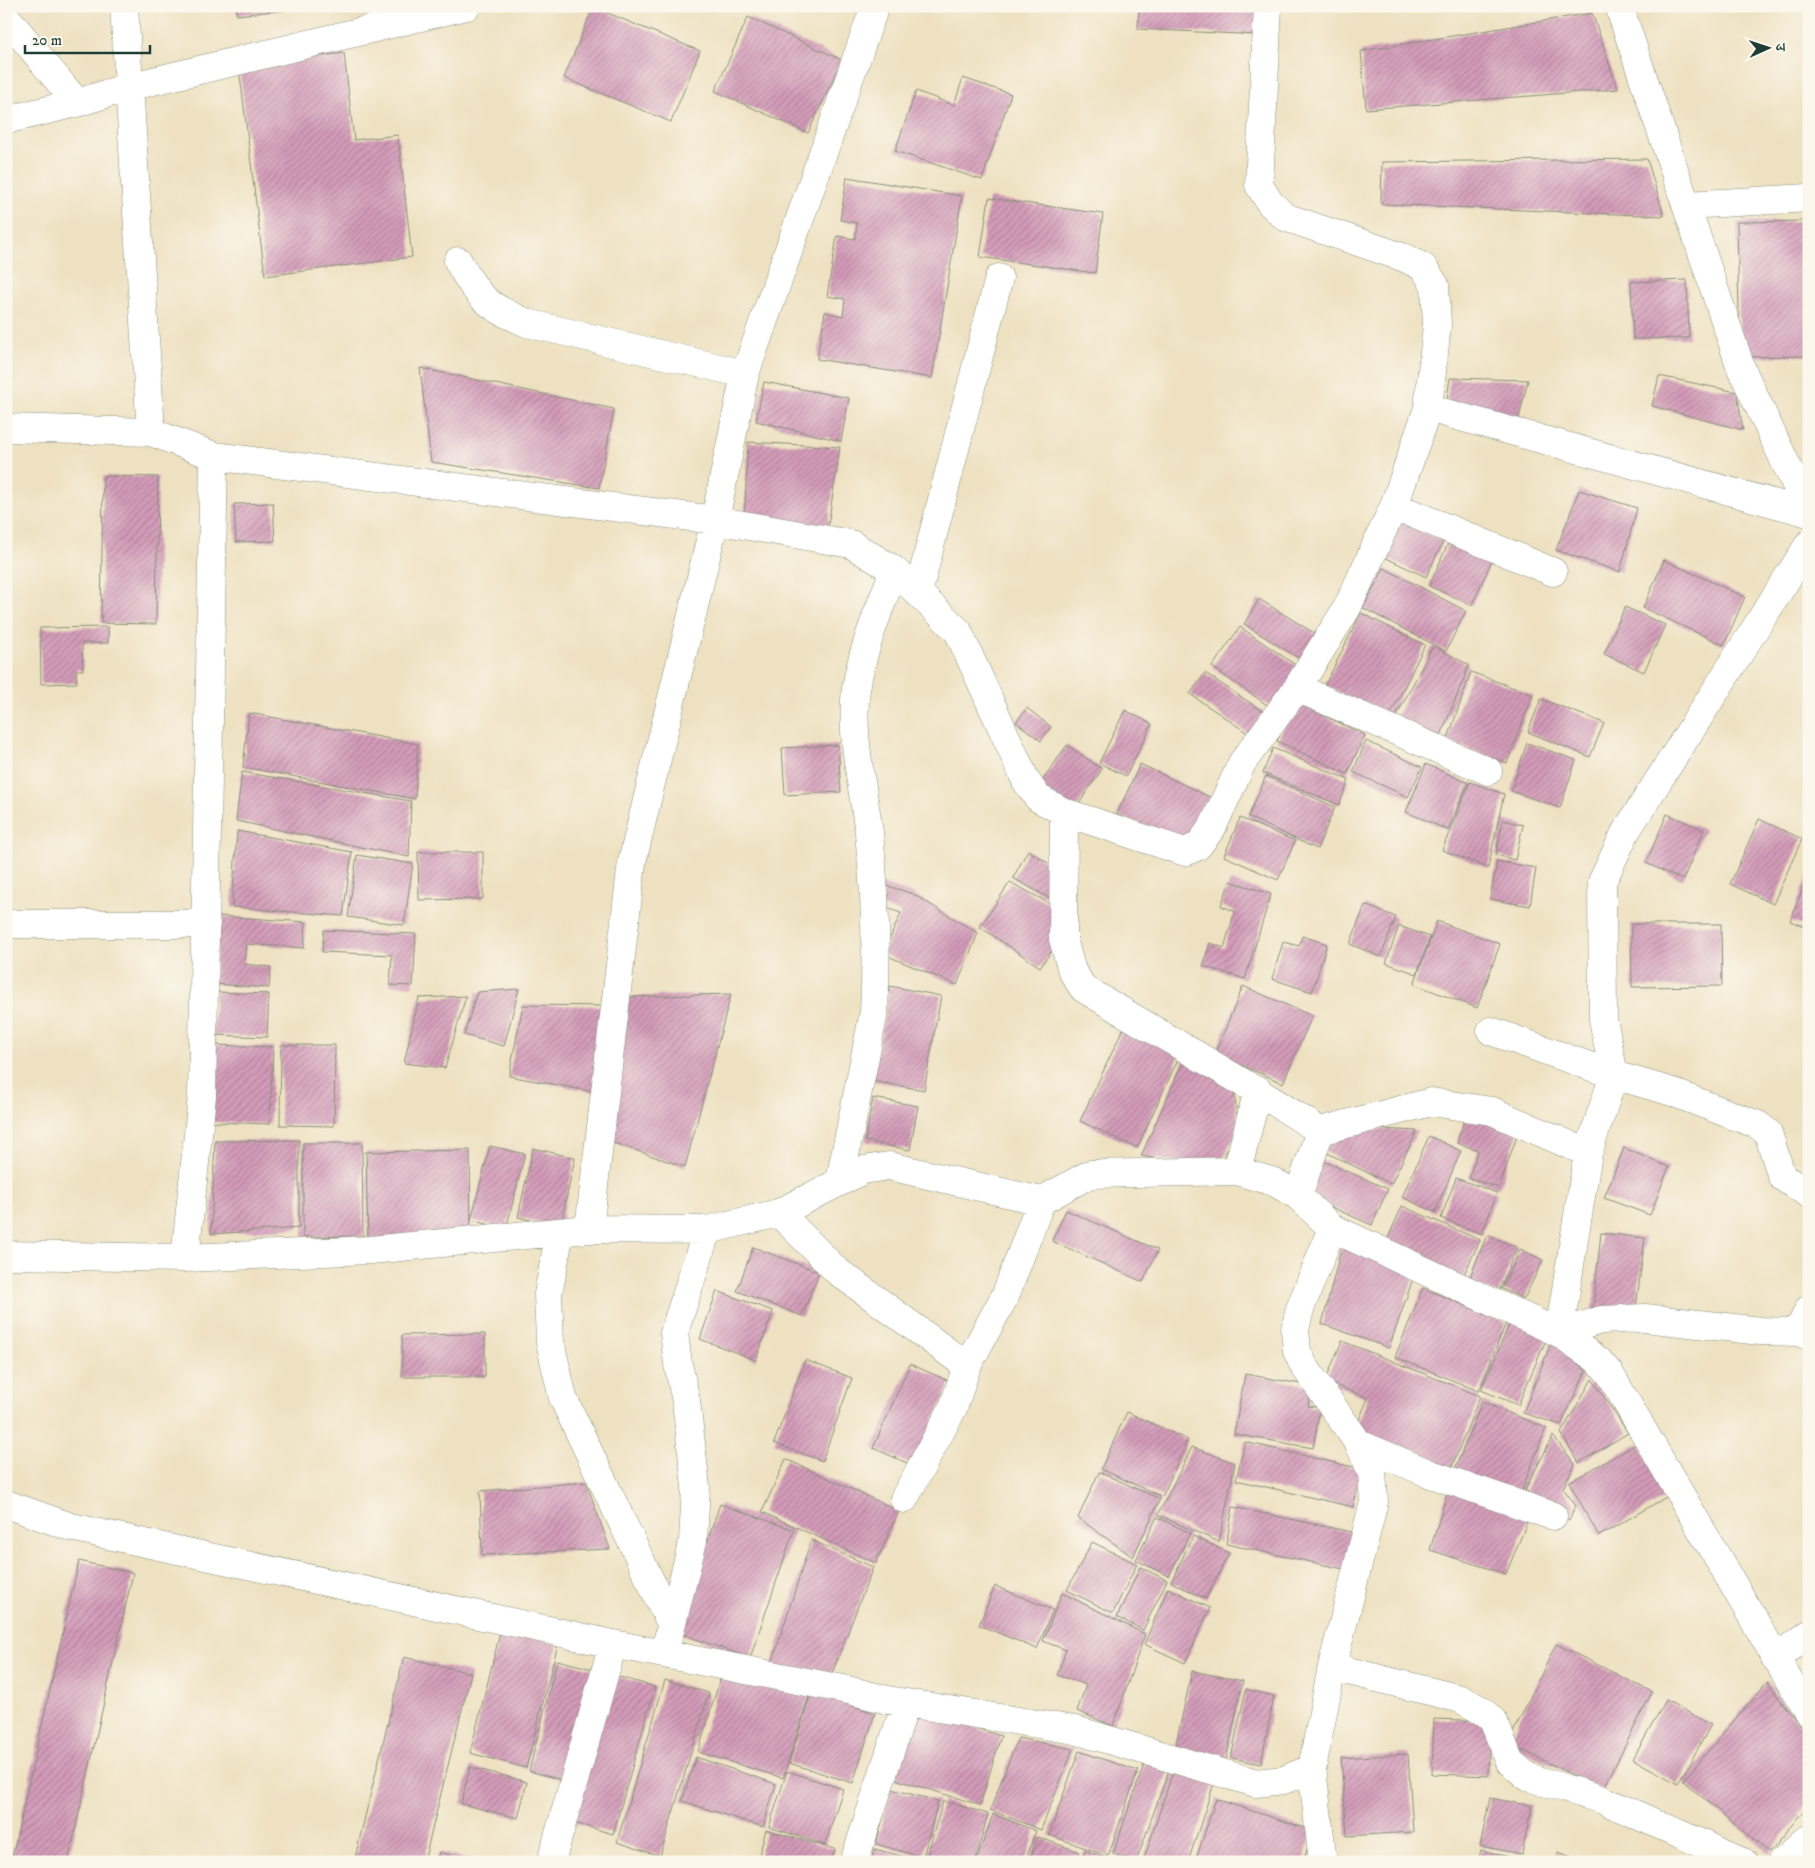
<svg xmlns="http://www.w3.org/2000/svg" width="1815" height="1868" viewBox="0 0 1815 1868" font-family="'IM FELL DW Pica','Noto Serif Devanagari',serif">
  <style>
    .building { fill: url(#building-hatch) }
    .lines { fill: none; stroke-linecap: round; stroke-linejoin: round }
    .minor-casing { stroke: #868f7a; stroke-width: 29 }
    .minor { stroke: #fff; stroke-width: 28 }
  </style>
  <defs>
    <pattern id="building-hatch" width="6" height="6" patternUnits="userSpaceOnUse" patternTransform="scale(1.25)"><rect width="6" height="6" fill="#d49bb9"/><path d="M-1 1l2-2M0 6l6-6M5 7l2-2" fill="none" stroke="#ab8097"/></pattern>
  </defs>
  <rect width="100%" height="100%" fill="#fbf7ec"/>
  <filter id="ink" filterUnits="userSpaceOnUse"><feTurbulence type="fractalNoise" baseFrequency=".02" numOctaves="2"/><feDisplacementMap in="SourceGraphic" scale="10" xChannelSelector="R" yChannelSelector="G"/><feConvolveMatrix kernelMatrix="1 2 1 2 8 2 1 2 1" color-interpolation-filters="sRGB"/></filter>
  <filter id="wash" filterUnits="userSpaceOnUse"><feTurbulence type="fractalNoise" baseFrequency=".0096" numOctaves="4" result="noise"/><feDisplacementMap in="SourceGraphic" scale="20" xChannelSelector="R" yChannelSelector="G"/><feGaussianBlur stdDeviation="1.12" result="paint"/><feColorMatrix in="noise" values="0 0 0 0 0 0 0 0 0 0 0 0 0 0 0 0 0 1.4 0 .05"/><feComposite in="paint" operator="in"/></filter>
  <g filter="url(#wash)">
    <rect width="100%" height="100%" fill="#eee1c1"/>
    <g id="blocks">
      <path class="building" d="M 236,6 L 293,6 L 293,9 L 237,15 Z
        M 1139,6 L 1261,6 L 1259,35 L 1138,29 Z
        M 593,7 L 700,51 L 671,122 L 564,78 Z
        M 1592,13 L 1618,89 L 1366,109 L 1361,51 Z
        M 748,17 L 842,60 L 808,133 L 715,91 Z
        M 344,53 L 354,140 L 398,135 L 412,257 L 265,276 L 239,67 Z
        M 963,78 L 1011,94 L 982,180 L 895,151 L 916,91 L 954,105 Z
        M 1647,159 L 1664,216 L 1381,204 L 1382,162 Z
        M 847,177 L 962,196 L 932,378 L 817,359 L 825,312 L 843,316 L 845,299 L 827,296 L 837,236 L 855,239 L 857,223 L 840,220 Z
        M 989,198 L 1103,214 L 1095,273 L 980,257 Z
        M 1809,221 L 1809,356 L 1740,357 L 1737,222 Z
        M 1687,280 L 1689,338 L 1633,339 L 1631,282 Z
        M 420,368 L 614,409 L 599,488 L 431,462 Z
        M 1659,376 L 1737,392 L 1743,430 L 1652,406 Z
        M 1450,378 L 1528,380 L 1516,430 L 1446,406 Z
        M 764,382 L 849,398 L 841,441 L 756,421 Z
        M 748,442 L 840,447 L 827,532 L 744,524 Z
        M 103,476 L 158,477 L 156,624 L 101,623 Z
        M 1579,490 L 1637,508 L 1620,572 L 1556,550 Z
        M 273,503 L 275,541 L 236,542 L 234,504 Z
        M 1399,521 L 1443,542 L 1426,577 L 1382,556 Z
        M 1451,537 L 1494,556 L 1472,605 L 1429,586 Z
        M 1664,560 L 1745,597 L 1724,645 L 1643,608 Z
        M 1384,568 L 1466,611 L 1446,651 L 1363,608 Z
        M 1259,599 L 1322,638 L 1306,663 L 1244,624 Z
        M 1625,607 L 1665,625 L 1644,672 L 1604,654 Z
        M 1361,613 L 1425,645 L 1389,718 L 1325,685 Z
        M 108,627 L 108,643 L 82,643 L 83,670 L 76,670 L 77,683 L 41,684 L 40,628 Z
        M 1240,627 L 1303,670 L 1276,711 L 1212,667 Z
        M 1433,646 L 1469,665 L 1436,748 L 1391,726 Z
        M 1471,672 L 1533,695 L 1507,763 L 1447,741 Z
        M 1205,673 L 1267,714 L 1252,736 L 1190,694 Z
        M 1541,699 L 1604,723 L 1590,757 L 1528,732 Z
        M 1295,702 L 1365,735 L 1347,774 L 1277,741 Z
        M 1027,708 L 1051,727 L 1041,741 L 1016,722 Z
        M 1125,710 L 1152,724 L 1126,776 L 1099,763 Z
        M 249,713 L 418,744 L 415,799 L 243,767 Z
        M 1366,741 L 1422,767 L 1408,797 L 1353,772 Z
        M 1527,743 L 1576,760 L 1560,808 L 1511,791 Z
        M 838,745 L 841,792 L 785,795 L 782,748 Z
        M 1067,745 L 1102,769 L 1074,811 L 1039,786 Z
        M 1273,748 L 1349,780 L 1339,805 L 1263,773 Z
        M 1140,764 L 1212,798 L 1189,848 L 1117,814 Z
        M 1426,764 L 1468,783 L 1448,830 L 1406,812 Z
        M 242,772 L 411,801 L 409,857 L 236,821 Z
        M 1266,776 L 1335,807 L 1317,849 L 1248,817 Z
        M 1470,782 L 1504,794 L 1488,868 L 1442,850 Z
        M 1667,814 L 1704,830 L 1683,880 L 1646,863 Z
        M 1240,818 L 1295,841 L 1278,880 L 1224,856 Z
        M 1759,819 L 1802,839 L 1773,904 L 1730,884 Z
        M 1503,820 L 1523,825 L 1515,860 L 1496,855 Z
        M 237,831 L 352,852 L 343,916 L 232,907 Z
        M 1028,850 L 1054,867 L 1051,899 L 1013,878 Z
        M 418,852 L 483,852 L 483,899 L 419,900 Z
        M 357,855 L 413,864 L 404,925 L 348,917 Z
        M 1497,861 L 1536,868 L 1530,906 L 1490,899 Z
        M 1809,873 L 1809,928 L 1790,921 Z
        M 1230,881 L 1271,894 L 1245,979 L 1203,966 L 1210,943 L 1224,948 L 1235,911 L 1221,906 Z
        M 1010,882 L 1058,908 L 1062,937 L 1040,967 L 980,927 Z
        M 882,884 L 913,894 L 978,933 L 957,985 L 883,954 L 901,913 L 878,905 Z
        M 1365,905 L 1396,917 L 1381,957 L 1350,944 Z
        M 219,916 L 306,922 L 304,948 L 246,944 L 244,964 L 271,967 L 269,988 L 214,984 Z
        M 1437,921 L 1500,944 L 1477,1008 L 1414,984 Z
        M 1631,924 L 1721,924 L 1722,986 L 1632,987 Z
        M 1399,926 L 1430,937 L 1417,974 L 1386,963 Z
        M 324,930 L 416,934 L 413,986 L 390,985 L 392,955 L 322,952 Z
        M 1302,936 L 1327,944 L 1312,992 L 1272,979 L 1283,942 L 1299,946 Z
        M 890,986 L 941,996 L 924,1090 L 872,1081 Z
        M 1243,986 L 1312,1016 L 1283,1083 L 1215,1054 Z
        M 519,989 L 504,1046 L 464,1035 L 477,992 Z
        M 215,992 L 269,994 L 267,1037 L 213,1035 Z
        M 731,994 L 685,1167 L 605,1140 L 624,997 Z
        M 466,996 L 445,1068 L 404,1063 L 419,998 Z
        M 523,1005 L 611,1006 L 600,1093 L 509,1076 Z
        M 1123,1029 L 1180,1055 L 1137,1148 L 1080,1121 Z
        M 214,1045 L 273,1047 L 270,1124 L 211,1122 Z
        M 281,1045 L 335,1045 L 334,1126 L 280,1125 Z
        M 1186,1055 L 1232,1080 L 1239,1128 L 1217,1169 L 1141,1156 Z
        M 873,1098 L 918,1106 L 910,1150 L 865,1141 Z
        M 1466,1115 L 1518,1133 L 1499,1188 L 1469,1178 L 1478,1150 L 1457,1143 Z
        M 1342,1127 L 1417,1131 L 1391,1184 L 1323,1151 Z
        M 1429,1136 L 1461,1151 L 1435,1212 L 1402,1197 Z
        M 299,1140 L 299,1228 L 211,1234 L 215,1141 Z
        M 303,1143 L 362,1143 L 363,1236 L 303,1237 Z
        M 490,1146 L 525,1154 L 506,1229 L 471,1220 Z
        M 533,1148 L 575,1158 L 560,1227 L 518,1217 Z
        M 1624,1148 L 1669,1167 L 1650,1215 L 1604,1198 Z
        M 470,1150 L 471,1239 L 368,1243 L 366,1152 Z
        M 1321,1160 L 1388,1189 L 1372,1225 L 1306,1196 Z
        M 1456,1178 L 1497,1193 L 1482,1234 L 1441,1218 Z
        M 1402,1206 L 1480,1240 L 1462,1279 L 1385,1245 Z
        M 1066,1210 L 1158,1250 L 1143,1282 L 1052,1241 Z
        M 1601,1233 L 1645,1238 L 1635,1315 L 1592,1316 Z
        M 1487,1235 L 1517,1247 L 1498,1294 L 1468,1282 Z
        M 1344,1238 L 1416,1270 L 1389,1348 L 1322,1324 Z
        M 753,1247 L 819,1272 L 802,1316 L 737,1291 Z
        M 1520,1249 L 1543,1260 L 1524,1299 L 1502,1289 Z
        M 1423,1288 L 1506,1323 L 1479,1391 L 1395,1357 Z
        M 717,1291 L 773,1311 L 756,1360 L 700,1339 Z
        M 1512,1318 L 1549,1333 L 1518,1405 L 1481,1390 Z
        M 485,1334 L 485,1377 L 402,1377 L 402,1335 Z
        M 1342,1341 L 1480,1396 L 1451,1469 L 1355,1430 L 1368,1398 L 1325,1381 Z
        M 1552,1341 L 1586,1371 L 1561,1425 L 1523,1413 Z
        M 805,1360 L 852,1378 L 822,1461 L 774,1443 Z
        M 910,1364 L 951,1382 L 914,1466 L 873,1448 Z
        M 1245,1374 L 1312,1386 L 1308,1406 L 1320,1408 L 1313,1448 L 1234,1434 Z
        M 1592,1379 L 1628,1433 L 1579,1463 L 1561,1433 Z
        M 1482,1402 L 1546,1428 L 1520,1495 L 1455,1469 Z
        M 1127,1412 L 1188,1440 L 1162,1497 L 1101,1469 Z
        M 1553,1436 L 1575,1464 L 1563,1488 L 1576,1506 L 1569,1520 L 1525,1490 Z
        M 1245,1442 L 1362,1469 L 1353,1507 L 1236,1480 Z
        M 1639,1443 L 1668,1496 L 1599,1536 L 1569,1482 Z
        M 1192,1447 L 1235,1463 L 1219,1542 L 1158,1515 Z
        M 786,1459 L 899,1511 L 876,1563 L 762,1512 Z
        M 1099,1472 L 1160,1499 L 1133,1557 L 1078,1518 Z
        M 586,1482 L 610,1549 L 482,1555 L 480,1491 Z
        M 1450,1483 L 1530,1515 L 1506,1574 L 1430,1550 Z
        M 720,1504 L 794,1530 L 750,1658 L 676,1632 Z
        M 1233,1507 L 1361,1534 L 1353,1571 L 1226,1544 Z
        M 1157,1517 L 1190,1533 L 1169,1576 L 1136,1560 Z
        M 1193,1536 L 1229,1553 L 1206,1599 L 1171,1582 Z
        M 811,1540 L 873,1567 L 828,1684 L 771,1666 Z
        M 1092,1542 L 1137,1564 L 1113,1613 L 1067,1590 Z
        M 79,1561 L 133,1573 L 68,1862 L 11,1862 Z
        M 1140,1567 L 1167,1580 L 1143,1630 L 1117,1617 Z
        M 995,1586 L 1053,1610 L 1037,1649 L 979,1625 Z
        M 1168,1588 L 1210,1608 L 1185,1663 L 1144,1644 Z
        M 1062,1593 L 1145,1634 L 1113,1726 L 1077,1711 L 1086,1685 L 1057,1675 L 1066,1650 L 1043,1641 Z
        M 501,1629 L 558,1644 L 526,1768 L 470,1753 Z
        M 1556,1644 L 1652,1692 L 1603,1790 L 1508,1743 Z
        M 404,1657 L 471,1673 L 424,1862 L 354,1862 Z
        M 557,1660 L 597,1670 L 569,1782 L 529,1771 Z
        M 723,1669 L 809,1696 L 783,1778 L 698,1752 Z
        M 1192,1671 L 1243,1681 L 1225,1764 L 1174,1753 Z
        M 613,1675 L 655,1687 L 613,1834 L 571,1822 Z
        M 665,1680 L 709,1693 L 660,1856 L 617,1842 Z
        M 1767,1682 L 1809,1738 L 1809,1804 L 1769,1853 L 1683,1781 Z
        M 1246,1689 L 1274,1696 L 1261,1764 L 1231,1758 Z
        M 811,1693 L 875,1713 L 853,1783 L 789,1763 Z
        M 1666,1700 L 1711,1725 L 1678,1784 L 1633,1759 Z
        M 909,1707 L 1001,1736 L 980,1805 L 888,1777 Z
        M 1434,1719 L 1490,1721 L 1488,1776 L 1432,1774 Z
        M 1018,1738 L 1073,1749 L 1041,1830 L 990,1810 Z
        M 1079,1751 L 1138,1771 L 1108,1856 L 1049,1835 Z
        M 1408,1754 L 1413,1832 L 1347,1836 L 1341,1758 Z
        M 696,1757 L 776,1784 L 763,1827 L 682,1801 Z
        M 1146,1759 L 1170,1767 L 1136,1862 L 1113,1854 Z
        M 1175,1766 L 1215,1780 L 1188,1862 L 1143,1862 Z
        M 470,1767 L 527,1782 L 518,1818 L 461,1804 Z
        M 787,1771 L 843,1789 L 825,1845 L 769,1827 Z
        M 891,1789 L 938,1801 L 923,1857 L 876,1844 Z
        M 1490,1798 L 1532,1806 L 1522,1854 L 1480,1846 Z
        M 1216,1799 L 1313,1831 L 1303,1862 L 1195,1862 Z
        M 943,1801 L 988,1814 L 975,1862 L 925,1862 Z
        M 993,1814 L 1036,1831 L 1025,1862 L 976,1862 Z
        M 766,1830 L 835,1849 L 831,1862 L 757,1862 Z
        M 1038,1837 L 1079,1852 L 1075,1862 L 1029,1862 Z
        M 875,1849 L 920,1861 L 920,1862 L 871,1862 Z
        M 1085,1850 L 1116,1862 L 1080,1862 Z
        M 1481,1850 L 1518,1859 L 1518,1862 L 1478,1862 Z
        M 439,1852 L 471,1861 L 471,1862 L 436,1862 Z
        M 1559,1852 L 1583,1862 L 1555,1862 Z"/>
    </g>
  </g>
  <g filter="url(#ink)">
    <use href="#blocks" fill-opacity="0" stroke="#868f7a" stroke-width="1"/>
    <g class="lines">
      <g class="minor-casing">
        <path id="minor" d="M 124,6 L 151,432 L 214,456 L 202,1096 L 185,1258
          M 1619,6 L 1741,368 L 1809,513
          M 6,17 L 77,103
          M 6,120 L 77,103 L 128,87 L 467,6
          M 1686,205 L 1809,198
          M 458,261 C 479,299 487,306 527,323 L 745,374
          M 1428,408 L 1809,513
          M 6,428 L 151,432
          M 214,456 L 715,520 L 851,544 L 894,570 L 958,631 L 1026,781 L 1038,798 L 1064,812 L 1185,852 L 1198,846 L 1212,828 L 1242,763 L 1297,688 L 1347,608 L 1394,506 L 1428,408 L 1437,325 L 1435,285 L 1423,267 L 1405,258 L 1285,217 L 1270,203 L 1259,185 L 1268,6
          M 1394,506 L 1553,572
          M 1809,544 L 1625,833 L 1602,882 L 1603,1019 L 1614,1075 L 1669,1091 L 1758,1125 L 1768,1133 L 1782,1177 L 1809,1194
          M 918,593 L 999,278
          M 1297,688 L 1488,771
          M 1064,812 L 1063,939 L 1072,971 L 1083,988 C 1162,1036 1243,1080 1320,1131 L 1431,1102 L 1492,1111 L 1588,1153 L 1614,1075 L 1491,1031
          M 6,924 L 206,924
          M 1588,1153 L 1559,1333 L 1601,1320 L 1645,1318 L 1761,1331 L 1798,1332 L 1809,1336
          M 1237,1171 L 1258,1090
          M 840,1180 L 874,1012 C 877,955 875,889 869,833 C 863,786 850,737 856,689 C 862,649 880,608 894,570
          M 1298,1196 L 1320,1131
          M 779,1213 L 837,1271 L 967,1366
          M 1332,1228 L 1559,1333 L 1598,1360 L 1610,1374 L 1809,1714
          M 589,1229 L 632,862 L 715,520 L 745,374 L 875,6
          M 560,1232 L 548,1294 L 550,1342 L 563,1398 L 671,1624
          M 6,1255 L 185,1258 L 370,1250 L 589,1229 L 707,1230 L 779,1213 L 863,1170 L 889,1166 L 1041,1201 L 1090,1174 L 1237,1171 L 1274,1182 L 1298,1196 L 1332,1228 L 1300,1309 L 1295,1330 L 1297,1351 L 1304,1366 L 1359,1444 L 1372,1472 L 1374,1502 L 1332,1667 L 1312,1768 L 1323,1862
          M 1798,1332 L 1809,1309
          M 1359,1444 L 1428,1473 L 1553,1516
          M 904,1499 L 953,1408 L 967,1366 L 1006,1294 L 1041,1201
          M 6,1504 L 71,1527 L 613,1644 L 848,1690 L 888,1700 L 1075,1730 L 1256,1783 L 1284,1780 L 1312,1768
          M 664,1654 L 693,1541 L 696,1487 L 686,1401 L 678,1364 L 674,1333 L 707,1230
          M 1775,1659 L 1809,1634
          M 1332,1667 L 1461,1699 L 1484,1712 L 1493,1720 L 1510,1762 L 1528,1777 L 1603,1800 L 1743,1862
          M 551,1862 L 613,1644
          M 854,1862 L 906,1703
          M 1782,1862 L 1809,1838"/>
      </g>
      <use href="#minor" class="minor"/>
    </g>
  </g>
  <rect width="1815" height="1868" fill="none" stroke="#fbf7ec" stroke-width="25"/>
  <g transform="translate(1768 48) rotate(87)" stroke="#fbf7ec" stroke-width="4" paint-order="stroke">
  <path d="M0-4L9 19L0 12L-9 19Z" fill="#1f3d34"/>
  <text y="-8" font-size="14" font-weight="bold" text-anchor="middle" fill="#1f3d34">उ</text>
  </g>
  <path d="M25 45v8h125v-8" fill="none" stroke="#1f3d34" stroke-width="2.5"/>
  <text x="32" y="45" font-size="15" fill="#1f3d34" stroke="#fbf7ec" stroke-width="4" paint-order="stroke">20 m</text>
</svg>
